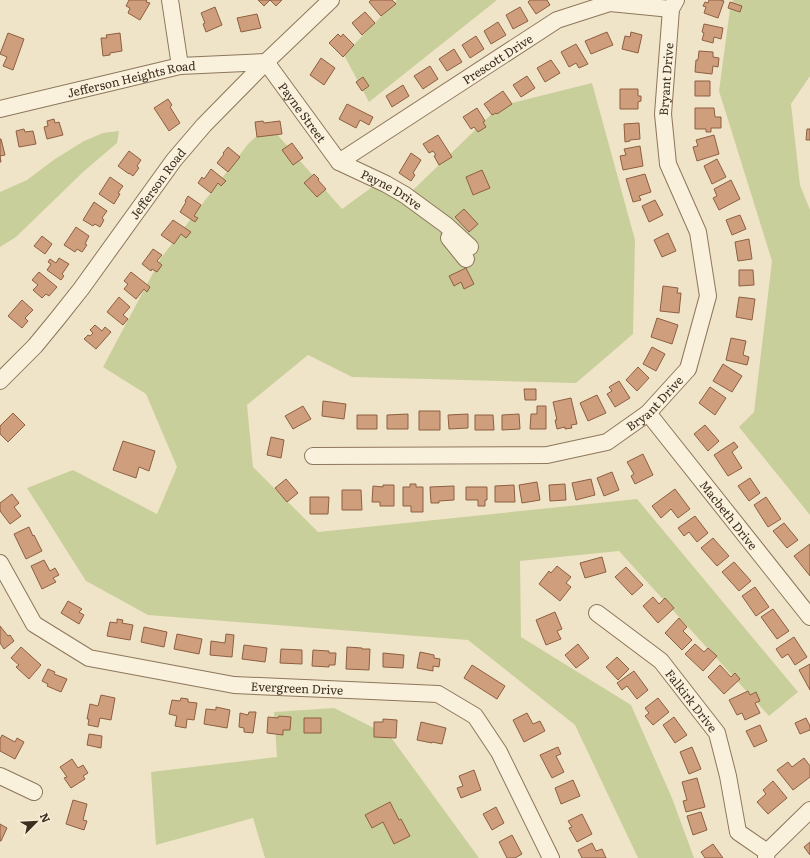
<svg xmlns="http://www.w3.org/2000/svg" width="810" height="858" viewBox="0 0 810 858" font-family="Literata,serif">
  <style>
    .green { fill: #c9cf9b }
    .building { fill: #cf9f7d; stroke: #8d5f41 }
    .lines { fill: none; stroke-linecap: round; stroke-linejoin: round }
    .minor-casing { stroke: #8d765c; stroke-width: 18 }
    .minor { stroke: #faf1dc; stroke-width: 16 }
    .labels { text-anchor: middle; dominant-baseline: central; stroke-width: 3; stroke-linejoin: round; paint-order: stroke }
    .street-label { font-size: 12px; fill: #3d2e20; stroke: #f7eed8 }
  </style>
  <rect width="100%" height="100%" fill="#f0e4c8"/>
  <path class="green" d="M 397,0 L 497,0 L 369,102 L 344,55 Z
    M 733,0 L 810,0 L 810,76 L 791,104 L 800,185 L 810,210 L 810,515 L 739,427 L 754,412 L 772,261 L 719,91 L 730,9 Z
    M 592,83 L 635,240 L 633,334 L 576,383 L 352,377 L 308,355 L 247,405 L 253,467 L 318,532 L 637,499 L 798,692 L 769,716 L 619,551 L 520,561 L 521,637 L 631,705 L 672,798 L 694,858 L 638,858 L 575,725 L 468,640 L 148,615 L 86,581 L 27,488 L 73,470 L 157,514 L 177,467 L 146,394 L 103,367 L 161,258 L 248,144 L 269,125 L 342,209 L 386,177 L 413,190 L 500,106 Z
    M 119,131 L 117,143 L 83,172 L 16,237 L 0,247 L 0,192 L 27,180 L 55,159 L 84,141 L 103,133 Z
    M 334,708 L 390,736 L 479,858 L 265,858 L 253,818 L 156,845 L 151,772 L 277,757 L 274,712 Z"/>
  <path class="building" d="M 129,0 L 147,0 L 146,2 L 150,3 L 140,20 L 128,13 L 130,8 L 126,6 Z
    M 258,0 L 270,0 L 264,6 Z
    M 270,0 L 282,0 L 276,6 Z
    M 371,0 L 392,0 L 396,4 L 381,16 L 369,2 Z
    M 530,0 L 547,0 L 550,5 L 536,14 L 528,2 Z
    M 709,0 L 720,0 L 724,1 L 718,18 L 704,13 L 706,7 L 703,6 L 705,2 L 708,3 Z
    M 730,2 L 742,6 L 740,12 L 728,8 Z
    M 215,7 L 222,25 L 206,32 L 203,24 L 205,23 L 201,13 Z
    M 520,7 L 528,21 L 513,29 L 506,15 Z
    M 365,12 L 375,23 L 362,35 L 352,23 Z
    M 257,14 L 261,28 L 241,32 L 237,18 Z
    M 498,22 L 506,35 L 491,44 L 484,31 Z
    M 704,24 L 723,28 L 721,39 L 714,37 L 713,43 L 702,40 L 704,33 L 702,32 Z
    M 607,32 L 613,45 L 591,54 L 585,41 Z
    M 631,32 L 642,35 L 638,53 L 622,49 L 625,36 L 630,37 Z
    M 8,33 L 24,39 L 13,70 L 3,66 L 7,57 L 0,54 Z
    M 120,33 L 122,51 L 110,53 L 110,55 L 103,56 L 101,38 L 107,38 L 106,35 Z
    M 338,34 L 341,37 L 343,34 L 354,45 L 343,57 L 329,43 Z
    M 476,36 L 484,49 L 470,58 L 462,45 Z
    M 576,44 L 588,64 L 579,68 L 576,63 L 569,67 L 561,52 Z
    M 454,49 L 462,62 L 447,71 L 439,59 Z
    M 699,51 L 713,52 L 713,57 L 719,58 L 718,67 L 713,66 L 712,74 L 695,72 L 696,60 L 698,60 Z
    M 321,58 L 335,68 L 324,85 L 310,75 Z
    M 551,60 L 560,73 L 545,82 L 537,68 Z
    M 430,66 L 438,79 L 423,89 L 414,76 Z
    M 527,76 L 535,88 L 521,97 L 513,85 Z
    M 363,77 L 369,86 L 362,91 L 356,82 Z
    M 695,81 L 710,81 L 710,96 L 695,96 Z
    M 403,85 L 409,96 L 392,107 L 386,96 Z
    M 620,89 L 638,89 L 638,96 L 641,96 L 641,101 L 638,102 L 638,109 L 620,109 Z
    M 503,91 L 512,104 L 497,114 L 496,113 L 492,115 L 484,104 Z
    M 168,99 L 172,105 L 170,107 L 180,123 L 169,131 L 154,108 Z
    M 347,104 L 373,117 L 369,125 L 360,120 L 356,128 L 339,119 Z
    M 477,108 L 485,121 L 483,122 L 486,127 L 478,132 L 474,127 L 471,129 L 463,117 Z
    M 695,108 L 714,108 L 715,117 L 721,117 L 721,128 L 711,128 L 711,132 L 706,132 L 706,129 L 695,129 Z
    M 54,119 L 55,123 L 59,122 L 63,135 L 47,139 L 44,127 L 48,126 L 47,121 Z
    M 263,121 L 264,123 L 280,121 L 282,134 L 257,137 L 255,122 Z
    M 639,123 L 640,139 L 630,140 L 630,141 L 625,142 L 624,124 Z
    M 24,129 L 25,132 L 33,131 L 36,144 L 19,147 L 16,131 Z
    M 807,129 L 810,129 L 810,140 L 806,140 Z
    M 438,135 L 452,157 L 439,165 L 434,156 L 436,155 L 433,151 L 429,153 L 423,144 Z
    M 714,135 L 719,154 L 697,161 L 693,147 L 698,146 L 696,140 Z
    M 0,139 L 1,139 L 5,155 L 0,156 L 1,162 L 0,162 Z
    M 292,143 L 303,158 L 293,165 L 282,150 Z
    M 640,146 L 643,166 L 623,170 L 620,156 L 626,155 L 624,149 Z
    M 228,147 L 240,157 L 228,172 L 217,163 L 224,154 L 223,153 Z
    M 129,151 L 141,160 L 137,166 L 139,168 L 133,176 L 129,173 L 129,174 L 118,166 Z
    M 411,153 L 421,160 L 413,173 L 415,175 L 411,181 L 399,173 Z
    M 717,159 L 726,177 L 712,184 L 704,166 Z
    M 211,169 L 226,181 L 221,186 L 218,183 L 211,193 L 198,183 L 202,177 L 204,179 Z
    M 482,170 L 490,188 L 473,195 L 466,177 Z
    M 314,174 L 319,179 L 318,180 L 326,189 L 317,197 L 304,183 Z
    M 645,174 L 651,192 L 639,196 L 641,200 L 633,202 L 626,179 Z
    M 110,177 L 123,186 L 118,193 L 120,194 L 114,204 L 99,194 Z
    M 731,180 L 740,199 L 719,210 L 713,198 L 717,196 L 714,189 Z
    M 188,196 L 201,205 L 194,216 L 198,218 L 195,222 L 180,212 L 186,202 L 185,201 Z
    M 655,200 L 663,215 L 649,222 L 642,206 Z
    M 94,202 L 107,211 L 102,218 L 104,220 L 100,227 L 95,224 L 93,226 L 83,220 Z
    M 464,209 L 478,224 L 469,232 L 455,217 Z
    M 740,215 L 746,229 L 732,235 L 726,220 Z
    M 173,220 L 191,232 L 186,238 L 181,234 L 174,244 L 161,235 Z
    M 76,227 L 89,236 L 85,244 L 87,245 L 82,252 L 77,249 L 75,252 L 64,245 Z
    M 668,233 L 676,251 L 662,257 L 654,240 Z
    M 42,236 L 52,244 L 45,254 L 34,246 Z
    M 749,239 L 752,259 L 738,261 L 735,242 Z
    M 153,249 L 162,255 L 157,261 L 162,265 L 157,272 L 152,269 L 151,271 L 142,264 Z
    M 59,258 L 69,264 L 62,274 L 64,276 L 61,280 L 47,270 L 51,264 L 48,262 L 50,259 L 56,263 Z
    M 466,268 L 474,284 L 464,289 L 461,282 L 454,286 L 449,276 Z
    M 739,270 L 753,270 L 754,285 L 739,286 Z
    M 39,272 L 57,287 L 49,296 L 46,294 L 42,298 L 33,290 L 38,285 L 32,280 Z
    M 131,272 L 150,287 L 147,292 L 144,289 L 136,299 L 124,289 L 128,284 L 124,281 Z
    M 663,286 L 678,288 L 677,293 L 681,293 L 679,313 L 660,311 Z
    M 119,297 L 130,307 L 123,315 L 128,319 L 123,325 L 107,312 Z
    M 739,297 L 755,299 L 752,320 L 736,317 Z
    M 22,300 L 33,310 L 25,318 L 28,321 L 22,328 L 8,316 Z
    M 657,318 L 678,325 L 672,344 L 651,337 Z
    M 95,325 L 102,331 L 105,327 L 111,332 L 96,349 L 84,339 L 88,335 L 90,336 L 93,333 L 90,330 Z
    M 731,338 L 746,341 L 743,355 L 749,357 L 747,365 L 726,360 Z
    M 652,347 L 665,354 L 656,371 L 643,364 Z
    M 723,364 L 742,376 L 732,392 L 713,381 Z
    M 638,367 L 649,378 L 637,391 L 626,380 Z
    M 619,381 L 630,398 L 615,407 L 607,394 L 612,391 L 609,387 Z
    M 710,387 L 726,398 L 715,415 L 699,403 Z
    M 524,389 L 536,389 L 536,400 L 525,400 Z
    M 597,395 L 606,413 L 588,421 L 580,403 Z
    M 571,398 L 577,424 L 571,425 L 572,428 L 565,429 L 565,427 L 557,429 L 555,420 L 557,420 L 553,402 Z
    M 323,401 L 346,404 L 344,419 L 322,416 Z
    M 303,406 L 311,419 L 293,429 L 285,416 Z
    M 537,406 L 546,406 L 546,429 L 530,429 L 531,414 L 537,414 Z
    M 419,411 L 440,411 L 440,430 L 419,430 Z
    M 13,413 L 25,425 L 8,442 L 0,434 L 0,426 Z
    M 408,414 L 408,429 L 387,429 L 387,415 Z
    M 468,414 L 468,428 L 449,429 L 448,415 Z
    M 519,414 L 520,429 L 502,430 L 502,415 Z
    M 357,415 L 377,415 L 377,429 L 357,429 Z
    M 475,415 L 493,415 L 494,430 L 475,430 Z
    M 705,425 L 719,441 L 708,451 L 694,434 Z
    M 271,437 L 284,440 L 281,458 L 267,455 Z
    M 123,441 L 155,451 L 149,471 L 139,467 L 136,478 L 113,470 Z
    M 734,442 L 738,447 L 732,452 L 742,468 L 728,476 L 714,455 Z
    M 643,454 L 653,475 L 635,484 L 631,476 L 634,474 L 627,462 Z
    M 612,472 L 619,490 L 604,496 L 597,478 Z
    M 750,478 L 760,493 L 749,501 L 738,486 Z
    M 286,479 L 298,493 L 287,502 L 275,488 Z
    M 591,479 L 595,495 L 576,500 L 572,483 Z
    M 537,482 L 540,500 L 522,503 L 519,485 Z
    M 410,484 L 416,484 L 416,487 L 423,487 L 423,512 L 411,512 L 411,506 L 403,506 L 403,487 L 410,487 Z
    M 565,484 L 566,500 L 550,501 L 549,485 Z
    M 383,485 L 394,485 L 394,506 L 380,506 L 380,502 L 372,502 L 373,486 L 383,487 Z
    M 514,485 L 515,502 L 495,502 L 495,486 Z
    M 454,486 L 454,500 L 439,501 L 439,503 L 431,503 L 430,487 Z
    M 466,487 L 487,487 L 487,500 L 485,500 L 485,506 L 478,506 L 478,500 L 466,500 Z
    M 675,489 L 690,509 L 678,518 L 671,509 L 661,518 L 652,506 Z
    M 342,490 L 361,490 L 362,510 L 342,510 Z
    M 12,494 L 19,503 L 14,507 L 21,516 L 10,524 L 0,511 L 0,503 Z
    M 310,497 L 329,497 L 328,514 L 310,514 Z
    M 766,497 L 781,519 L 768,527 L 754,505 Z
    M 695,516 L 708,533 L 697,542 L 689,532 L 684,536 L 678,528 Z
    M 784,523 L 798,540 L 787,548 L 773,531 Z
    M 29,527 L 33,536 L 34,535 L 42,551 L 26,559 L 14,534 Z
    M 713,538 L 729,556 L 717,566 L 701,548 Z
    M 810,544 L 810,576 L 794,556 Z
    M 602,557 L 606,572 L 585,578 L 580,563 Z
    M 44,560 L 50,571 L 55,568 L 59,575 L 53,578 L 56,582 L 42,589 L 31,566 Z
    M 734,562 L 751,581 L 739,591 L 722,572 Z
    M 557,566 L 571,577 L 566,583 L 571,587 L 560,601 L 539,584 L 549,571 L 551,573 Z
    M 626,567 L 643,585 L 632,595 L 615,577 Z
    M 755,587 L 769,607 L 756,616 L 742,596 Z
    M 653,597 L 659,604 L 665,598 L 674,608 L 658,623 L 643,606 Z
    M 68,601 L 82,609 L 79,612 L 84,615 L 79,624 L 61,613 Z
    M 773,609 L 789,631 L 777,639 L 761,617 Z
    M 555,612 L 562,629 L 557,631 L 561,639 L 546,645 L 536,620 Z
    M 679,618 L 687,627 L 683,631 L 692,640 L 682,650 L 665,633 Z
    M 117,619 L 123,620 L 122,623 L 133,625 L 130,640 L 107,636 L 110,622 L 117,623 Z
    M 0,626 L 8,636 L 10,635 L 14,641 L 4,649 L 0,643 Z
    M 144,627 L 167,632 L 164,647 L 141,642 Z
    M 177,634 L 202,639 L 199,654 L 174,649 Z
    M 226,634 L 234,635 L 232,657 L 210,655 L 211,641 L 225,643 Z
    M 794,637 L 807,657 L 795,665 L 788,654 L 782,658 L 776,649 Z
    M 578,644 L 589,658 L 576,668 L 565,655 Z
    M 695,644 L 704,652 L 708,648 L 717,656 L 703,671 L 685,654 Z
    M 244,645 L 267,648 L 265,662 L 242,659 Z
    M 21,647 L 41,665 L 29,679 L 16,667 L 19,665 L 11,658 Z
    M 347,647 L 362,648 L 362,649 L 370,649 L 369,670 L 346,669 Z
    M 281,649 L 302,650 L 302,664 L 280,663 Z
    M 313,650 L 329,651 L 329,653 L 336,653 L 335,665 L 329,665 L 329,667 L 312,666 Z
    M 420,652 L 434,655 L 434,658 L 440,659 L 439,667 L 433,666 L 433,671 L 417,668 Z
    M 383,653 L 404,655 L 403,668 L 383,667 Z
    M 617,657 L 629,669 L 618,680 L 606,667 Z
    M 810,664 L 810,690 L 799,670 Z
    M 472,665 L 505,686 L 497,699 L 464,678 Z
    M 720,665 L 731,677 L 735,673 L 740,679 L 724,694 L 708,677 Z
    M 48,669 L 55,672 L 54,674 L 67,679 L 61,692 L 47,686 L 48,684 L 42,681 Z
    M 634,671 L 648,690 L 637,699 L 627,686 L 622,690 L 617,683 Z
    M 748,691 L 750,695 L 756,692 L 760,701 L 755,703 L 760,713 L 745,720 L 742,713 L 737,715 L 729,700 Z
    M 101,695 L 115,698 L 111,720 L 100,718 L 98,727 L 88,725 L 89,719 L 87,719 L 90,704 L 98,706 Z
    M 181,698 L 188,699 L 188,702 L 197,703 L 194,720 L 187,719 L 186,728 L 175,726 L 177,716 L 169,714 L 172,700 L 180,701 Z
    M 658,698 L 669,712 L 653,725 L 645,716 L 649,713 L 645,708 Z
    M 216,707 L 230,710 L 227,728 L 204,724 L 206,709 L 216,710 Z
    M 249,712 L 256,712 L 253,733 L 244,732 L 244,728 L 239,727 L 240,713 L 248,715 Z
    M 527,713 L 533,724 L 540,721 L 545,731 L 524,742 L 513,720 Z
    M 279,716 L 291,717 L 290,730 L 283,730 L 283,735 L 267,733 L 268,717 L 278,718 Z
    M 674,717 L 687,735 L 675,743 L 663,725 Z
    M 304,718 L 321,718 L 321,733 L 304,733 Z
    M 806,718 L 810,726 L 810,730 L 800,734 L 795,723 Z
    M 383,719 L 397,720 L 396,738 L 374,737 L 374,722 L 383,722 Z
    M 421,722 L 446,728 L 442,744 L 432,742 L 432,743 L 417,740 Z
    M 760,725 L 767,741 L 754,747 L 746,731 Z
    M 89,734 L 102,736 L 101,748 L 87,745 Z
    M 2,735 L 15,742 L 17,738 L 24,742 L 15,759 L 0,751 L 0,739 Z
    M 558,747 L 561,754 L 556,756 L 564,772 L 552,778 L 540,755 Z
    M 692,747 L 701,769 L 689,774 L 680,752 Z
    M 804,758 L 810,766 L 810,777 L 793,790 L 777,770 L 788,762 L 792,767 Z
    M 72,759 L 78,768 L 83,765 L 88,773 L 83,776 L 85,779 L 71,788 L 64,778 L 67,777 L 60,767 Z
    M 474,770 L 481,790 L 461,798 L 457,788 L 463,786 L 459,776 Z
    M 697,778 L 705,807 L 686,812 L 683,801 L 687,800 L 682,782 Z
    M 573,780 L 580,796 L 561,804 L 555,788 Z
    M 773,781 L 787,798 L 768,814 L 757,802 L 766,794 L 763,790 Z
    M 73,800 L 87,804 L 83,820 L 87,821 L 84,830 L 66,824 Z
    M 390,802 L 399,820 L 401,819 L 410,836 L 394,844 L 383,822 L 372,828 L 365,815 Z
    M 496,807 L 504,823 L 492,830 L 483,814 Z
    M 701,812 L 707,830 L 693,835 L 687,816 Z
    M 582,814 L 592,834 L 577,842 L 569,828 L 572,827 L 568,821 Z
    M 0,824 L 7,828 L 1,841 L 0,841 Z
    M 512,835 L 522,854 L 515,858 L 507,858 L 499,842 Z
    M 810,842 L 810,855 L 804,847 Z
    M 592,843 L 596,851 L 602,849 L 606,858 L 582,858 L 578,850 Z
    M 713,844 L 723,858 L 705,858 L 701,852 Z"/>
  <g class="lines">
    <g class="minor-casing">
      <g id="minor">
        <path d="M 170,0 L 180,66"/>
        <path id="s1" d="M 266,62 L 339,162 L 386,184 L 405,195 L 446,225 L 470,247"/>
        <path id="s2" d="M 0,109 L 180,66 L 266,62"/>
        <path id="s3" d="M 339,162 L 557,20 L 610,3 L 671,9"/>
        <path d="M 449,238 L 466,259"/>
        <path id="s4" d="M 0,381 L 35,346 L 58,318 L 81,289 L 174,160 L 204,125 L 266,62 L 331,0"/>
        <path id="s5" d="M 648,413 L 810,617"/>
        <path id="s6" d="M 313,456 L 547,455 L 607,442 L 648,413 L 688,369 L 708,296 L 698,232 L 668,164 L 663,114 L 671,9 L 676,0"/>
        <path id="s7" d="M 0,563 L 34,624 L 89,658 L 234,685 L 349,690 L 438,694 L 475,716 L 499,752 L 551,858"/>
        <path id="s8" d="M 597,613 L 661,661 L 717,733 L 728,776 L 738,832 L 767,852"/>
        <path d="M 0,776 L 34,792"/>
        <path d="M 766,858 L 767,852 L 810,810"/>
      </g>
    </g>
    <use href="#minor" class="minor"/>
  </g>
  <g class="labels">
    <g class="street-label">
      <text stroke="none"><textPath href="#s3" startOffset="189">Prescott Drive</textPath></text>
      <text stroke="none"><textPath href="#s6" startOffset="705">Bryant Drive</textPath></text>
      <text stroke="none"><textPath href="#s2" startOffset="135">Jefferson Heights Road</textPath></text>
      <text stroke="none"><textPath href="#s1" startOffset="62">Payne Street</textPath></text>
      <text stroke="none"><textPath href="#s4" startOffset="253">Jefferson Road</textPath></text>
      <text stroke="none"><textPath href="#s1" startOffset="183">Payne Drive</textPath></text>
      <text stroke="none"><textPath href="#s6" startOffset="357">Bryant Drive</textPath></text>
      <text stroke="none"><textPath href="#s5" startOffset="130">Macbeth Drive</textPath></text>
      <text stroke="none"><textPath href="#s7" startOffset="345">Evergreen Drive</textPath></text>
      <text stroke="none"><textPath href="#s8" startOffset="130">Falkirk Drive</textPath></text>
    </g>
  </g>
  <g transform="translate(36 822) rotate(66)" stroke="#f7eed8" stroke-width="3" paint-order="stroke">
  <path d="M0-3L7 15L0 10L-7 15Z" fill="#3d2e20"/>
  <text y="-6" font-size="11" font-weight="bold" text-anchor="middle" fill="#3d2e20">N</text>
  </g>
</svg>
